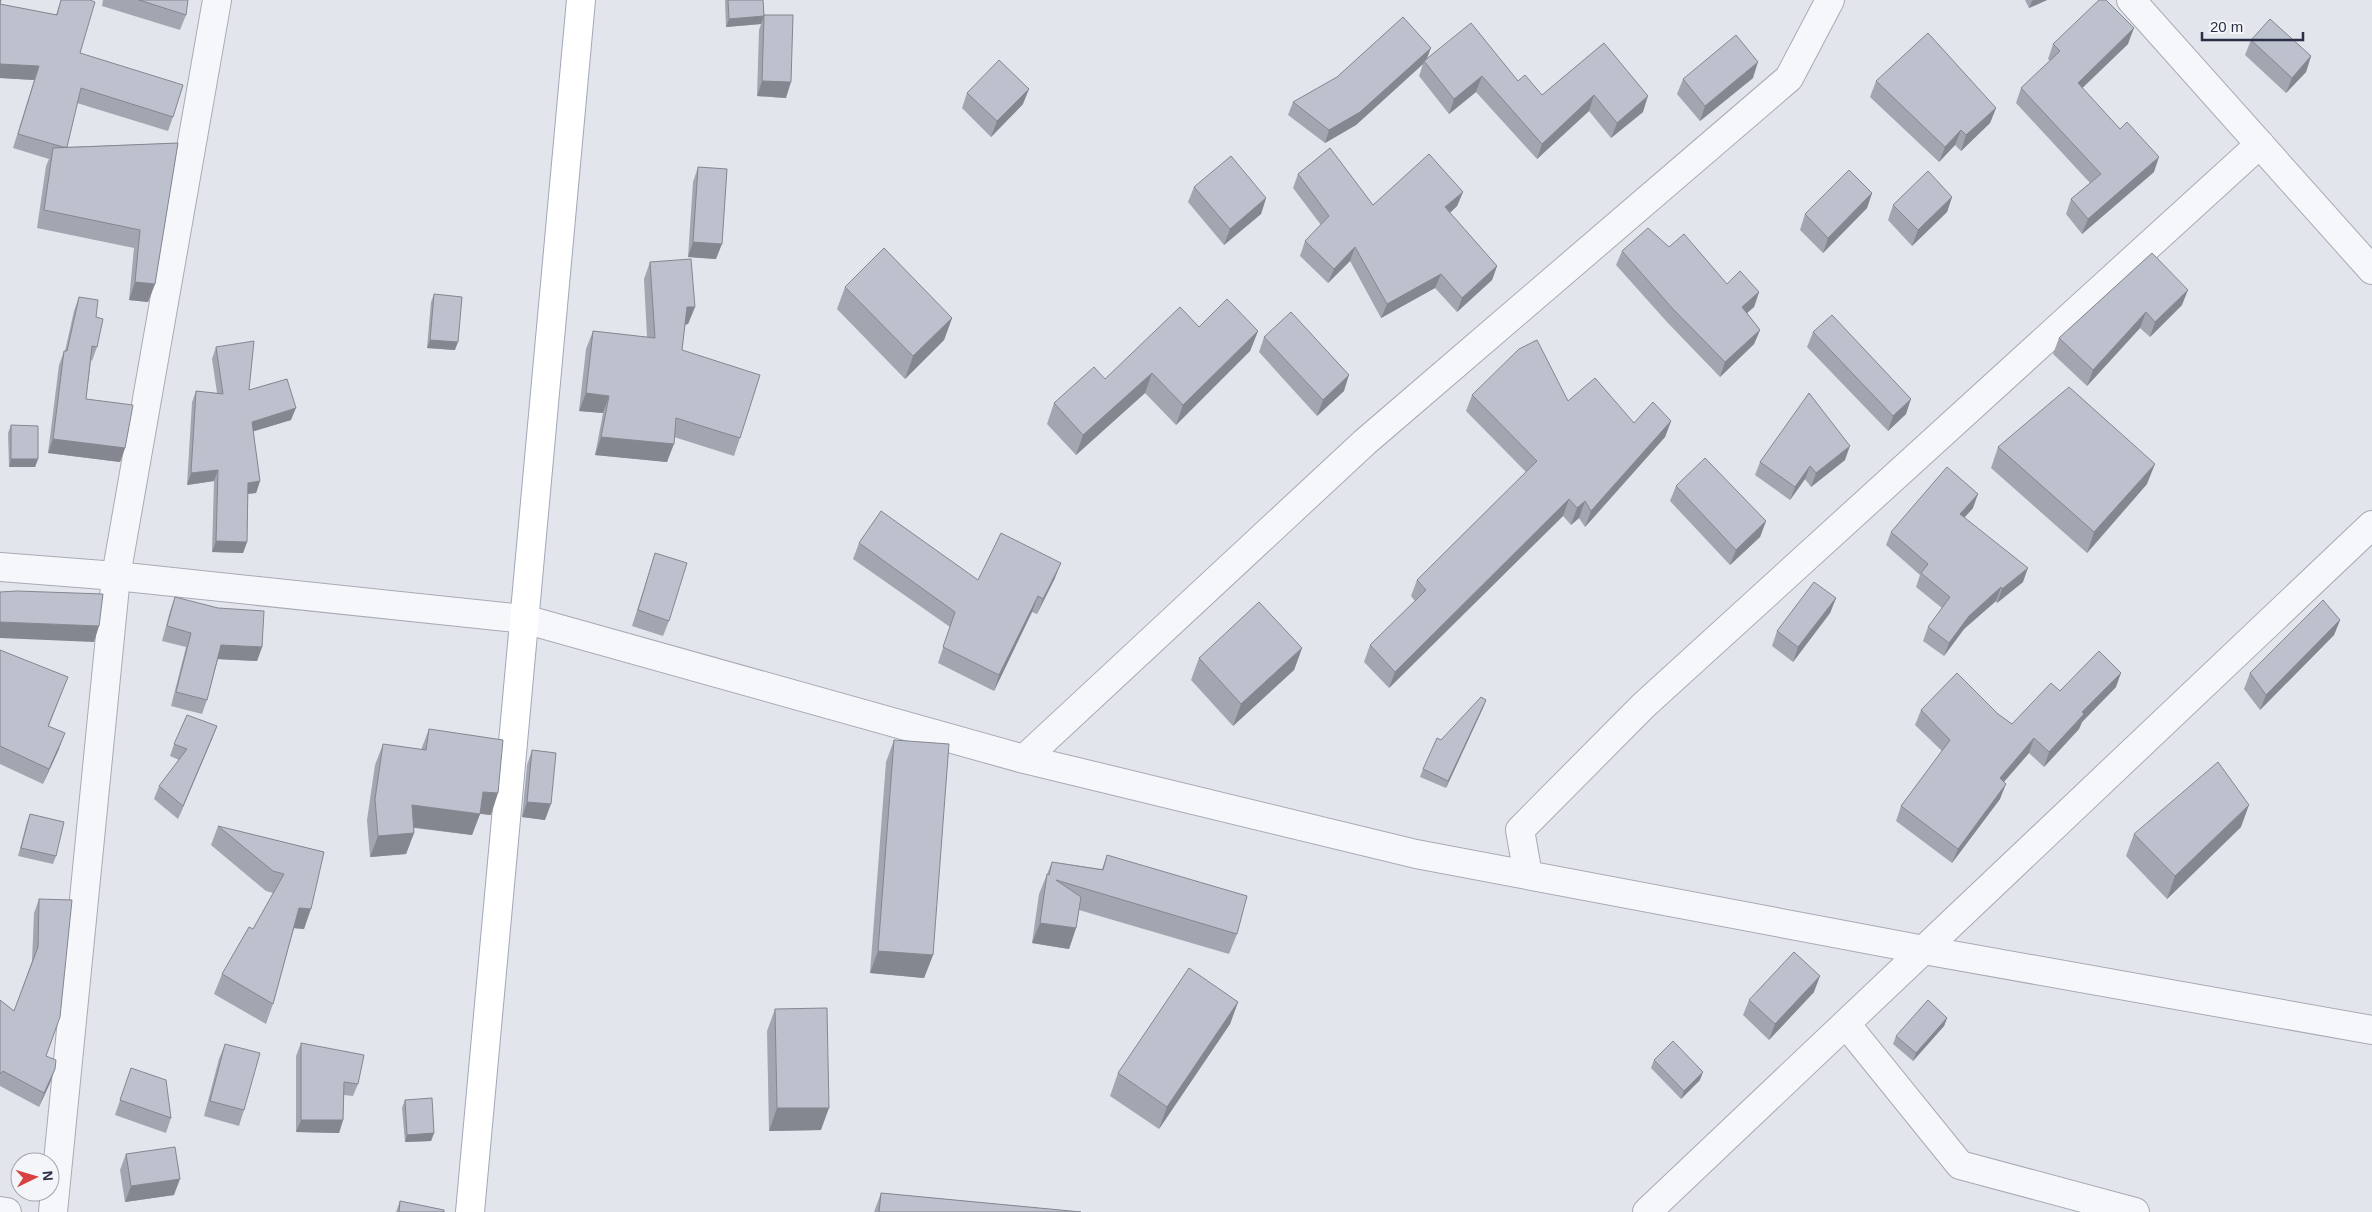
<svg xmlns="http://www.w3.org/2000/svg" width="2372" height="1212" viewBox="0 0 2372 1212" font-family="Arial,sans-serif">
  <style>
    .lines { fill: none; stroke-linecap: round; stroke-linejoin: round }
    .minor-casing { stroke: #a7abb7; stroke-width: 30 }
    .major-casing { stroke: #a1a7b9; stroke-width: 30 }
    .minor { stroke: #f6f7fa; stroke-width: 28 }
    .major { stroke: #fff; stroke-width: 28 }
    .wall { fill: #a3a5b0 }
    .shaded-wall { fill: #848690 }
    .building { fill: #bdc0cd; stroke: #848690 }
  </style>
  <rect width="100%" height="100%" fill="#e3e5ec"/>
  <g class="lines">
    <g class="minor-casing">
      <path id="minor" d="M 2131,0 L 2372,270
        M 0,567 L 116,576 L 524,619 L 1024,759 L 1416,854 L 1924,950 L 2372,1030
        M 1024,759 L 1365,442 L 1789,78 L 1830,0
        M 1528,875 L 1520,830 L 1643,706 L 2260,144
        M 1846,1024 L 1960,1165 L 2135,1212
        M 0,1211 L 7,1212
        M 53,1212 L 116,576 L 217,0
        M 1647,1212 L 2372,525"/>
    </g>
    <g class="major-casing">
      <path id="major" d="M 470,1212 L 581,0"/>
    </g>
    <use href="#minor" class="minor"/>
    <use href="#major" class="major"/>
  </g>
  <path class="wall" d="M 0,0 L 0,4 L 56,15 L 61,0 L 90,0 L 80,53 L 173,117 L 168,131 L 77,103 L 67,147 L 178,143 L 155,284 L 148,302 L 129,300 L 134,248 L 37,228 L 46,166 L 49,159 L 13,148 L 34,80 L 0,78 Z
    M 103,0 L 188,0 L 186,15 L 180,30 L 102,6 Z
    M 725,0 L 763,0 L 764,16 L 786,98 L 757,96 L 759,30 L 761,24 L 726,27 Z
    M 2025,0 L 2047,0 L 2029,8 Z
    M 2251,40 L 2311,56 L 2306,72 L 2286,93 L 2245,55 Z
    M 1604,43 L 1643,112 L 1611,138 L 1589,111 L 1537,159 L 1476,92 L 1449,114 L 1419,76 L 1423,64 L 1356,125 L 1325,143 L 1288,115 L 1293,102 L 1427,58 L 1518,81 L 1542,95 Z
    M 2053,44 L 2128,44 L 2082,88 L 2154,172 L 2082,234 L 2066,214 L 2071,199 L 2090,183 L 2016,103 L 2021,88 L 2050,61 L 2048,59 Z
    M 1753,78 L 1700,121 L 1677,94 L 1683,79 Z
    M 1876,81 L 1996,108 L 1990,123 L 1961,151 L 1955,145 L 1939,162 L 1870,97 Z
    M 967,93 L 1023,104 L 991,137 L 962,108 Z
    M 698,167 L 716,259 L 688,257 L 693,182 Z
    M 1298,174 L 1373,205 L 1463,192 L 1457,206 L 1450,213 L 1497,266 L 1492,280 L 1457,312 L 1435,288 L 1381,318 L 1350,261 L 1328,283 L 1300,256 L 1305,241 L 1321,225 L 1293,188 Z
    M 1194,187 L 1266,198 L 1261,214 L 1224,245 L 1188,202 Z
    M 1872,193 L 1867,208 L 1823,253 L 1800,230 L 1805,214 Z
    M 1952,197 L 1947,212 L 1912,246 L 1888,220 L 1893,205 Z
    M 1669,247 L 1727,284 L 1759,292 L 1754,307 L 1747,313 L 1760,330 L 1754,344 L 1720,377 L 1667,322 L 1616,265 L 1622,251 Z
    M 2152,253 L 2182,305 L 2150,337 L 2140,328 L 2087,386 L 2053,354 L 2059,338 Z
    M 650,262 L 695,307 L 688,324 L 685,325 L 682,350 L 740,438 L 734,456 L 674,437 L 667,462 L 595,455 L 603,413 L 579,411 L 586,349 L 593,331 L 647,337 L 644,279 Z
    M 845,287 L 952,318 L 944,340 L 905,379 L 837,309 Z
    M 434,294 L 455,350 L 427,348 L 431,302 Z
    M 79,297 L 96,317 L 97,347 L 92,361 L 91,360 L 86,399 L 125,448 L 120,462 L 48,453 L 59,365 L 64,351 L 65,351 L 74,311 Z
    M 1199,327 L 1258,331 L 1250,351 L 1176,425 L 1145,393 L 1076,455 L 1047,424 L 1054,403 L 1105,379 Z
    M 1813,332 L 1906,414 L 1888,431 L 1807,347 Z
    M 1264,337 L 1344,391 L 1317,416 L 1259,352 Z
    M 216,347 L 249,390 L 291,420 L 253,431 L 260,481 L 256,493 L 248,494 L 247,542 L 243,553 L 212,552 L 214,481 L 187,485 L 192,402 L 196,391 L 217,393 L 212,359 Z
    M 1472,395 L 1568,401 L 1634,423 L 1671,421 L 1665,437 L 1585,527 L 1579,518 L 1571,525 L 1563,516 L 1389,688 L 1364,662 L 1370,645 L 1415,601 L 1411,596 L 1417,580 L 1526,472 L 1466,411 Z
    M 11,425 L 38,459 L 35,467 L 9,467 L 8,433 Z
    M 1998,447 L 2147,484 L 2087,553 L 1991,468 Z
    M 1845,460 L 1811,487 L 1805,479 L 1790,500 L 1755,475 L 1760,462 Z
    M 1676,486 L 1766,521 L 1760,537 L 1730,565 L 1670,501 Z
    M 1973,508 L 1964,518 L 2023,582 L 1997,603 L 1996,601 L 1964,629 L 1944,656 L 1923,641 L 1928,627 L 1942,608 L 1916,587 L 1920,575 L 1886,545 L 1891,532 Z
    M 859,543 L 978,580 L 1055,578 L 1037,614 L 1032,612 L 994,691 L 938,663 L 950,627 L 853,559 Z
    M 655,553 L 669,621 L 663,636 L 632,626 L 650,569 Z
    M 175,597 L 262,647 L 257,661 L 218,659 L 207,700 L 202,714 L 171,706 L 186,647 L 162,641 L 170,611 Z
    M 1836,598 L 1830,613 L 1793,662 L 1772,646 L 1777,631 Z
    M 2340,620 L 2334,635 L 2260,710 L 2244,689 L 2250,673 Z
    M 1302,648 L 1294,670 L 1233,726 L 1191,680 L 1199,658 Z
    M 0,650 L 62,692 L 49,726 L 59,749 L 43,784 L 0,764 Z
    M 2116,687 L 2082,722 L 2079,729 L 2044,767 L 2029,753 L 2004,782 L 2000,799 L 1952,863 L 1896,821 L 1901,806 L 1942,751 L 1915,725 L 1921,710 L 1998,714 L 2012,724 L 2060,691 Z
    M 1486,700 L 1483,708 L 1446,788 L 1420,777 L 1423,769 L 1441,740 Z
    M 217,726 L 212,739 L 178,819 L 154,799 L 159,786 L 179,760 L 170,756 L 174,744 Z
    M 429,729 L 491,815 L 480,814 L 472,835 L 414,828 L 414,833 L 406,854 L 370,857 L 367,820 L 375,765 L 383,744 L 421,750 Z
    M 894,740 L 933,955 L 924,978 L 870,973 L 886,762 Z
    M 532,750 L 545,820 L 522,817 L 527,765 Z
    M 30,814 L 56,856 L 53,864 L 18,856 L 27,822 Z
    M 218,826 L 324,852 L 304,929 L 294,928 L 273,1004 L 266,1024 L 214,994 L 222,974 L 253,929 L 273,893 L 266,891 L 211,845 Z
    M 2241,827 L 2167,899 L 2126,856 L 2134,834 Z
    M 1107,855 L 1237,934 L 1229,954 L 1079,910 L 1076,928 L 1069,949 L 1032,943 L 1039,894 L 1052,862 L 1102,869 Z
    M 39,899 L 46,1056 L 55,1069 L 50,1083 L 39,1107 L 0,1086 L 0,1000 L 14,1011 L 32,961 L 34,913 Z
    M 1814,992 L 1769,1040 L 1743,1015 L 1749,1000 Z
    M 1238,1002 L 1230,1024 L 1159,1129 L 1110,1096 L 1118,1073 Z
    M 775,1009 L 821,1130 L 769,1131 L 767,1031 Z
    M 1947,1018 L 1944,1026 L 1913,1061 L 1893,1044 L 1896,1036 Z
    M 301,1043 L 358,1084 L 353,1096 L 344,1095 L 343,1120 L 339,1133 L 296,1132 L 296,1056 Z
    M 225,1044 L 244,1110 L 239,1126 L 204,1116 L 219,1059 Z
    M 1654,1060 L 1700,1080 L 1681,1099 L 1651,1068 Z
    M 131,1068 L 171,1118 L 166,1133 L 115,1115 Z
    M 405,1100 L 434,1133 L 431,1141 L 405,1142 L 402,1108 Z
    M 126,1154 L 174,1195 L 125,1202 L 120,1170 Z
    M 881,1193 L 1081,1212 L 874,1212 Z
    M 400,1201 L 444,1212 L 396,1212 Z"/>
  <path class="shaded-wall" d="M 2034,0 L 2047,0 L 2029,8 L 2032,1 Z
    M 764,16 L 761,24 L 726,27 L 729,19 Z
    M 2134,28 L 2128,44 L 2072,98 L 2078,83 Z
    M 1431,48 L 1426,61 L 1424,61 L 1423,64 L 1356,125 L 1325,143 L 1329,130 Z
    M 2311,56 L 2306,72 L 2286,93 L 2292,78 Z
    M 1758,62 L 1753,78 L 1700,121 L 1705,106 Z
    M 0,64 L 39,66 L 34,80 L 0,78 Z
    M 1482,76 L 1476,92 L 1449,114 L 1454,99 Z
    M 762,81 L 791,82 L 786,98 L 757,96 Z
    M 1029,89 L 1023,104 L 991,137 L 997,121 Z
    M 1594,95 L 1589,111 L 1537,159 L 1542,144 Z
    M 1648,96 L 1643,112 L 1611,138 L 1617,123 Z
    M 1996,108 L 1990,123 L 1961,151 L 1966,135 Z
    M 1961,130 L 1955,145 L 1939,162 L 1945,147 Z
    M 2159,157 L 2154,172 L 2082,234 L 2088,219 Z
    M 1463,192 L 1457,206 L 1440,222 L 1445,207 Z
    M 1872,193 L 1867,208 L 1823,253 L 1828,238 Z
    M 1952,197 L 1947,212 L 1912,246 L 1918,230 Z
    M 1266,198 L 1261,214 L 1224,245 L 1230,229 Z
    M 693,242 L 722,244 L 716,259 L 688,257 Z
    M 1355,247 L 1350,261 L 1328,283 L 1334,269 Z
    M 1497,266 L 1492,280 L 1457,312 L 1462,298 Z
    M 1441,274 L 1435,288 L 1381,318 L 1387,304 Z
    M 135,282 L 155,284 L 148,302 L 129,300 Z
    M 2188,290 L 2182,305 L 2150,337 L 2155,322 Z
    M 1759,292 L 1754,307 L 1737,322 L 1742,307 Z
    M 687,307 L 695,307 L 688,324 L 680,325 Z
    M 2146,312 L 2140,328 L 2087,386 L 2093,370 Z
    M 952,318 L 944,340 L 905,379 L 913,356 Z
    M 1760,330 L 1754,344 L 1720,377 L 1725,362 Z
    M 1258,331 L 1250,351 L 1176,425 L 1183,405 Z
    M 430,340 L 458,342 L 455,350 L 427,348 Z
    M 1152,373 L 1145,393 L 1076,455 L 1083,435 Z
    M 1349,375 L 1344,391 L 1317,416 L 1323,400 Z
    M 586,393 L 609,396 L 603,413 L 579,411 Z
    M 1911,399 L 1906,414 L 1888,431 L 1893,416 Z
    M 296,408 L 291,420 L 248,433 L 252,422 Z
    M 1671,421 L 1665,437 L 1585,527 L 1591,511 Z
    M 601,437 L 674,444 L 667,462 L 595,455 Z
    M 53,439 L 125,448 L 120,462 L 48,453 Z
    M 1850,446 L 1845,460 L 1811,487 L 1816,473 Z
    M 11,459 L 38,459 L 35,467 L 9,467 Z
    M 2155,464 L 2147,484 L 2087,553 L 2094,532 Z
    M 1810,466 L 1805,479 L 1790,500 L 1795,487 Z
    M 218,470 L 214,481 L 187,485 L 191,473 Z
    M 260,481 L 256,493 L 244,494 L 248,483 Z
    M 1978,494 L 1973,508 L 1955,528 L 1960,514 Z
    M 1569,499 L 1563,516 L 1389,688 L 1395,672 Z
    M 1585,501 L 1579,518 L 1571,525 L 1577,508 Z
    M 1766,521 L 1760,537 L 1730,565 L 1736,550 Z
    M 216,541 L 247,542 L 243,553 L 212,552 Z
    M 1061,563 L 1055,578 L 1037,614 L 1043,599 Z
    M 2028,568 L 2023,582 L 1997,603 L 2002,589 Z
    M 2001,587 L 1996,601 L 1964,629 L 1944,656 L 1949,643 L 1969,616 Z
    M 1038,596 L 1032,612 L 994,691 L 999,675 Z
    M 1836,598 L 1830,613 L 1793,662 L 1798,647 Z
    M 2340,620 L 2334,635 L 2260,710 L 2266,695 Z
    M 0,622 L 99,626 L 94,642 L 0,638 Z
    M 221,645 L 262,647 L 257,661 L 216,659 Z
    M 1302,648 L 1294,670 L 1233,726 L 1241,704 Z
    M 2121,673 L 2116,687 L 2082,722 L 2079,729 L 2044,767 L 2049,752 L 2082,712 Z
    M 1486,700 L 1483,708 L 1446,788 L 1448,781 Z
    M 217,726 L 212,739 L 178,819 L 183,806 Z
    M 65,733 L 59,749 L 43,784 L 49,769 Z
    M 2034,738 L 2029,753 L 1994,793 L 2000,778 Z
    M 2006,784 L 2000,799 L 1952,863 L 1958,849 Z
    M 483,792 L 498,793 L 491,815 L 475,813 Z
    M 527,802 L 551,804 L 545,820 L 522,817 Z
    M 412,805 L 480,814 L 472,835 L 404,826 Z
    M 2249,805 L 2241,827 L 2167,899 L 2175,876 Z
    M 414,833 L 406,854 L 370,857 L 378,836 Z
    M 299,908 L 311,909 L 304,929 L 292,928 Z
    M 1040,923 L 1076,928 L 1069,949 L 1032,943 Z
    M 878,951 L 933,955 L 924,978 L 870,973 Z
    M 1820,976 L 1814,992 L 1769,1040 L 1775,1024 Z
    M 1238,1002 L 1230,1024 L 1159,1129 L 1167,1107 Z
    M 1947,1018 L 1944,1026 L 1913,1061 L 1916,1053 Z
    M 55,1069 L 50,1083 L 39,1107 L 44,1093 Z
    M 1703,1072 L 1700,1080 L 1681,1099 L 1684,1091 Z
    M 777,1108 L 829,1108 L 821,1130 L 769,1131 Z
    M 301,1120 L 343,1120 L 339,1133 L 296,1132 Z
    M 434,1133 L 431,1141 L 405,1142 L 407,1135 Z
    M 180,1179 L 174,1195 L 125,1202 L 131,1186 Z"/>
  <path class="building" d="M 0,0 L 1,0 L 0,4 L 57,15 L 61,0 L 90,0 L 95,2 L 80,53 L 183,85 L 173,117 L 81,88 L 67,147 L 63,147 L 18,134 L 39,66 L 0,64 Z
    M 139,0 L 188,0 L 186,15 Z
    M 728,0 L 763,0 L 764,16 L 729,19 Z
    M 2099,0 L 2106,0 L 2134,28 L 2078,83 L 2120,129 L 2127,122 L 2159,157 L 2088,219 L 2071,199 L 2101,174 L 2021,88 L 2060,51 L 2053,44 Z
    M 764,15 L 793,15 L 791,82 L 762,81 Z
    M 1403,17 L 1431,48 L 1360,112 L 1329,130 L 1293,102 L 1337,77 Z
    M 2270,19 L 2311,56 L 2292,78 L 2251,40 Z
    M 1471,23 L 1518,81 L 1525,75 L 1542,95 L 1604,43 L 1648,96 L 1617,123 L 1594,95 L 1542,144 L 1482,76 L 1454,99 L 1424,61 Z
    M 1928,33 L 1996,108 L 1966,135 L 1961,130 L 1945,147 L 1876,81 Z
    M 1736,35 L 1758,62 L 1705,106 L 1683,79 Z
    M 999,60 L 1029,89 L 997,121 L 967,93 Z
    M 178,143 L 155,284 L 135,282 L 140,230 L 44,210 L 53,148 Z
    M 1330,148 L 1373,205 L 1429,154 L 1463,192 L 1445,207 L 1497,266 L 1462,298 L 1441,274 L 1387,304 L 1355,247 L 1334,269 L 1305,241 L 1329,216 L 1298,174 Z
    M 1231,156 L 1266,198 L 1230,229 L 1194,187 Z
    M 698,167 L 727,169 L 722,244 L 693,242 Z
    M 1849,170 L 1872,193 L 1828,238 L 1805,214 Z
    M 1928,171 L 1952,197 L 1918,230 L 1893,205 Z
    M 1648,228 L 1669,247 L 1684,234 L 1727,284 L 1740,271 L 1759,292 L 1742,307 L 1760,330 L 1725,362 L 1672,308 L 1622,251 Z
    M 884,248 L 952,318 L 913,356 L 845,287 Z
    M 2152,253 L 2188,290 L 2155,322 L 2146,312 L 2093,370 L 2059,338 Z
    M 691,259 L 695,307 L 687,307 L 682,350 L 760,375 L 740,438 L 676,418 L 674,444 L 601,437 L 609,396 L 586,393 L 593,331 L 655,338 L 650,262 Z
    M 434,294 L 462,297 L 458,342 L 430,340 Z
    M 79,297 L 98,300 L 96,317 L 103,319 L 97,347 L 92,346 L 86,399 L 133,405 L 125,448 L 53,439 L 64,351 L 67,351 Z
    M 1227,299 L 1258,331 L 1183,405 L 1152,373 L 1083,435 L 1054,403 L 1094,367 L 1105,379 L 1180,307 L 1199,327 Z
    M 1291,312 L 1349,375 L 1323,400 L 1264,337 Z
    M 1832,315 L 1911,399 L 1893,416 L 1813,332 Z
    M 1537,340 L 1568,401 L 1595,378 L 1634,423 L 1653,402 L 1671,421 L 1591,511 L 1585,501 L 1577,508 L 1569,499 L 1395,672 L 1370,645 L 1426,590 L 1417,580 L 1537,461 L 1472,395 L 1519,349 Z
    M 254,341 L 249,390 L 287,379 L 296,408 L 252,422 L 260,481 L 248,483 L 247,542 L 216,541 L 218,470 L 191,473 L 196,391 L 223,394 L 216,347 Z
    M 2069,387 L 2155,464 L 2094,532 L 1998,447 Z
    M 1809,393 L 1850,446 L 1816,473 L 1810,466 L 1795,487 L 1760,462 Z
    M 11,425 L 38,426 L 38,459 L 11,459 Z
    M 1705,458 L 1766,521 L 1736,550 L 1676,486 Z
    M 1947,467 L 1978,494 L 1960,514 L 2028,568 L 2002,589 L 2001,587 L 1969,616 L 1949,643 L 1928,627 L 1950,597 L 1921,573 L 1928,564 L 1891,532 Z
    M 881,511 L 978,580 L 1001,533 L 1061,563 L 1043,599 L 1038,596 L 999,675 L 943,647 L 955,612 L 859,543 Z
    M 655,553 L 687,563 L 669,621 L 638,610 Z
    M 1814,582 L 1836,598 L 1798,647 L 1777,631 Z
    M 17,591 L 103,594 L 99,626 L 0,622 L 0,592 Z
    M 175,597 L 218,608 L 264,611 L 262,647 L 221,645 L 207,700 L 176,692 L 191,633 L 167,626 Z
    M 2323,600 L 2340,620 L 2266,695 L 2250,673 Z
    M 1259,602 L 1302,648 L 1241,704 L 1199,658 Z
    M 0,650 L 68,677 L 48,726 L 65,733 L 49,769 L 0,746 Z
    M 2099,651 L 2121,673 L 2082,712 L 2084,714 L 2049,752 L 2034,738 L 2000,778 L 2006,784 L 1958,849 L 1901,806 L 1950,740 L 1921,710 L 1957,673 L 1998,714 L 2012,724 L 2051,683 L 2060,691 Z
    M 1481,697 L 1486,700 L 1448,781 L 1423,769 L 1437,738 L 1441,740 Z
    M 187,715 L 217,726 L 183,806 L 159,786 L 187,749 L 174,744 Z
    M 429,729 L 503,740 L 498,793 L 483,792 L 480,814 L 412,805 L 414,833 L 378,836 L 375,799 L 383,744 L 426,750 Z
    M 894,740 L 949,744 L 933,955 L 878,951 Z
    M 532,750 L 556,753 L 551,804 L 527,802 Z
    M 2218,762 L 2249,805 L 2175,876 L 2134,834 Z
    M 30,814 L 64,822 L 56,856 L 21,848 Z
    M 218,826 L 324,852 L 311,909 L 299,908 L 273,1004 L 222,974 L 249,927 L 253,929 L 284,874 L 273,871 Z
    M 1107,855 L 1247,896 L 1237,934 L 1056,880 L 1081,897 L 1076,928 L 1040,923 L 1047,874 L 1049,875 L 1052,862 L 1103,870 Z
    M 39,899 L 72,900 L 60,1017 L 46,1056 L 56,1060 L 55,1069 L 44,1093 L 3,1071 L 0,1074 L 0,1000 L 14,1011 L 38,947 Z
    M 1794,952 L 1820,976 L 1775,1024 L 1749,1000 Z
    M 1189,968 L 1238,1002 L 1167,1107 L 1118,1073 Z
    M 1928,1000 L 1947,1018 L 1916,1053 L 1896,1036 Z
    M 827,1008 L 829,1108 L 777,1108 L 775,1009 Z
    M 1673,1041 L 1703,1072 L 1684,1091 L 1654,1060 Z
    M 301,1043 L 364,1055 L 358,1084 L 344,1082 L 343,1120 L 301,1120 Z
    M 225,1044 L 260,1053 L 244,1110 L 210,1101 Z
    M 131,1068 L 166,1080 L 171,1118 L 120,1100 Z
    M 432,1098 L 434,1133 L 407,1135 L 405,1100 Z
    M 175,1147 L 180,1179 L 131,1186 L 126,1154 Z
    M 881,1193 L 1081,1212 L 879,1212 Z
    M 400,1201 L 444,1210 L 444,1212 L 399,1212 Z"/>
  <g transform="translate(35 1177) rotate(85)"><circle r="24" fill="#f3f5f9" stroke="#a2a6b1"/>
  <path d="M0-4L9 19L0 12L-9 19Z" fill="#d94141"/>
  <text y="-8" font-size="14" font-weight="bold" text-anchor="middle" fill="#292f46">N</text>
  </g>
  <path d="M2202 32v8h101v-8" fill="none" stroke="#292f46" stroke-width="2.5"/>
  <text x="2210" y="32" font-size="15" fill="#292f46" stroke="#f3f5f9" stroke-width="4" paint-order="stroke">20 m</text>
</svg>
